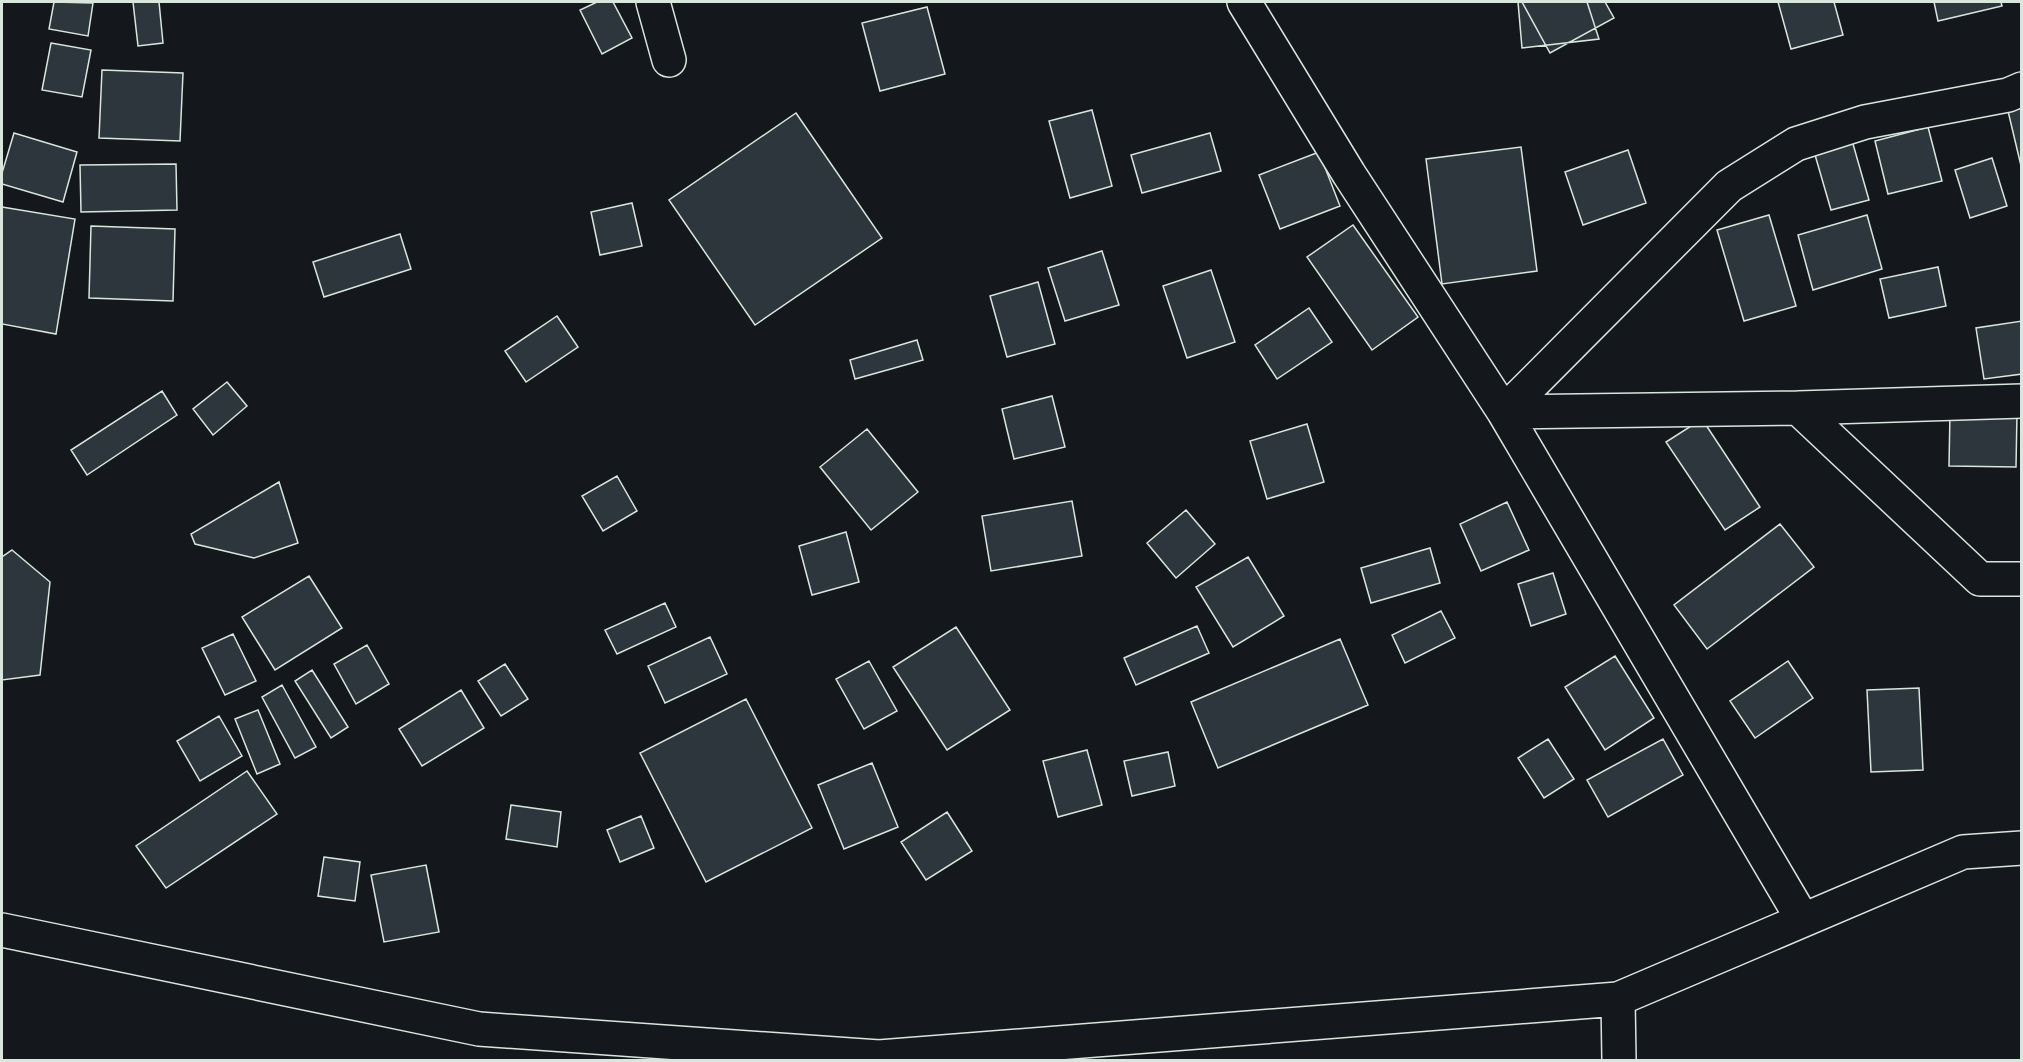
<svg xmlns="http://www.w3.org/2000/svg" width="2023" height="1062" viewBox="0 0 2023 1062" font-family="Arial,sans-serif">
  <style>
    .building { fill: #2c363c; stroke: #d8e6dc; stroke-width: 1.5 }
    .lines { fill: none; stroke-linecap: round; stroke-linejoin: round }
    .minor-casing { stroke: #d8e6dc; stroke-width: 36 }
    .minor { stroke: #14181c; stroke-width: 33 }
  </style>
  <rect width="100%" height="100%" fill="#14181c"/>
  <path class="building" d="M 54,2 L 93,3 L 88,36 L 49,29 Z
    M 133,2 L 159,2 L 163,43 L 138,46 Z
    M 597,2 L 613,2 L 632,38 L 602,54 L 580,10 Z
    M 1518,2 L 1587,2 L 1599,39 L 1522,48 Z
    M 1522,2 L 1605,2 L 1614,18 L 1550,53 Z
    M 1778,2 L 1834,2 L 1843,35 L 1791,49 Z
    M 1934,2 L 2001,2 L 2002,6 L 1938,21 Z
    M 927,7 L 945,74 L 880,91 L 862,23 Z
    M 51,43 L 91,50 L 82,97 L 42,90 Z
    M 102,70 L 183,73 L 180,141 L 99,138 Z
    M 2022,108 L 2022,170 L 2008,111 Z
    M 1092,110 L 1112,186 L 1070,198 L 1049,121 Z
    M 796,113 L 882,238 L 755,325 L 669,200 Z
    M 1928,127 L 1942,181 L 1888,194 L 1875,141 Z
    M 14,133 L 77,152 L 63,202 L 2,184 L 2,173 Z
    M 1210,133 L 1221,171 L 1142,193 L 1131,155 Z
    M 1851,137 L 1869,200 L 1831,210 L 1813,148 Z
    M 1521,147 L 1537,271 L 1442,284 L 1426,159 Z
    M 1628,150 L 1646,203 L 1583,225 L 1565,172 Z
    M 1319,152 L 1340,206 L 1280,229 L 1259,175 Z
    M 1992,158 L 2007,206 L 1970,218 L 1955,170 Z
    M 176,164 L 177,210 L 81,212 L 80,165 Z
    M 632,203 L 642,246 L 600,255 L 591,212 Z
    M 2,207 L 75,219 L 56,334 L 2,324 Z
    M 1769,215 L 1796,306 L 1744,321 L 1717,230 Z
    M 1867,215 L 1882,269 L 1813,290 L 1798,235 Z
    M 1353,225 L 1418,317 L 1372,350 L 1307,257 Z
    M 91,226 L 175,229 L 173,301 L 89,298 Z
    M 400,234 L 411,269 L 324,297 L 313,262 Z
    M 1102,251 L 1119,305 L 1065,321 L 1048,268 Z
    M 1938,267 L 1946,306 L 1889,318 L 1880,279 Z
    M 1211,270 L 1235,342 L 1187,358 L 1163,286 Z
    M 1038,282 L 1055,344 L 1007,357 L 990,296 Z
    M 1309,308 L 1332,342 L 1277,379 L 1255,345 Z
    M 557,316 L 578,347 L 526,382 L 505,351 Z
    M 2022,321 L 2022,374 L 1984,379 L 1976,328 Z
    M 917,340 L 923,360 L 855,379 L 850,360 Z
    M 227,382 L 247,406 L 213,435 L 193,409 Z
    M 162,391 L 177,415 L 87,475 L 71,450 Z
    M 1052,396 L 1065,447 L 1014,459 L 1002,409 Z
    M 1950,412 L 2017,413 L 2016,467 L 1949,466 Z
    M 1702,419 L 1760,507 L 1725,530 L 1666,442 Z
    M 1307,424 L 1324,482 L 1267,499 L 1250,441 Z
    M 867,429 L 918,492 L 871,530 L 820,467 Z
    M 617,476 L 637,511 L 603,531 L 582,496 Z
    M 279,482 L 298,543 L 254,558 L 195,544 L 191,534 Z
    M 1072,501 L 1082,556 L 991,571 L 982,516 Z
    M 1507,502 L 1529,550 L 1481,571 L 1460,524 Z
    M 1186,510 L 1215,544 L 1176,578 L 1147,543 Z
    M 1780,524 L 1814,567 L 1707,649 L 1674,605 Z
    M 846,532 L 859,582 L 812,595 L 799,546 Z
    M 1430,548 L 1440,583 L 1371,603 L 1361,568 Z
    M 12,550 L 50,582 L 40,675 L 2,680 L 2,557 Z
    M 1248,557 L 1284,616 L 1233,647 L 1196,587 Z
    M 1553,573 L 1566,614 L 1531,626 L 1518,584 Z
    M 309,576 L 342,628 L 275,670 L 242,617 Z
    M 665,603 L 676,627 L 617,654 L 605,630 Z
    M 1441,611 L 1455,638 L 1405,663 L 1392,635 Z
    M 1197,626 L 1209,653 L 1136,685 L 1124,658 Z
    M 956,627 L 1010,710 L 947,750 L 893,667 Z
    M 233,634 L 256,681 L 225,695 L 202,648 Z
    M 710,637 L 727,674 L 665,703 L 648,666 Z
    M 1340,639 L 1368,705 L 1218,768 L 1191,702 Z
    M 367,645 L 389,684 L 356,704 L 334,664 Z
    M 1615,656 L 1654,718 L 1605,750 L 1565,687 Z
    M 869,661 L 897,711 L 864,729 L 836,679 Z
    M 1788,661 L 1813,698 L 1755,738 L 1730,701 Z
    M 505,664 L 528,699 L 501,716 L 478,681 Z
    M 312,670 L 348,727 L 331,738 L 295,681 Z
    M 282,685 L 316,747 L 295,758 L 262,697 Z
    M 1919,688 L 1923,770 L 1871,772 L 1867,690 Z
    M 461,690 L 484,728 L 422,766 L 399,729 Z
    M 746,699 L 812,828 L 706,882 L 640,753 Z
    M 258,710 L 280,764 L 257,774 L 235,719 Z
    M 219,716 L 242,756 L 200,781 L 177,741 Z
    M 1548,739 L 1574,779 L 1544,798 L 1518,758 Z
    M 1663,739 L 1683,775 L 1608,817 L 1587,780 Z
    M 1087,750 L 1102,805 L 1058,817 L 1043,761 Z
    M 1168,752 L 1175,786 L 1132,796 L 1124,761 Z
    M 872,763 L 898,827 L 844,849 L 818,785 Z
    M 247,771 L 277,814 L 166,888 L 136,846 Z
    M 511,805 L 561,812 L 557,847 L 506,839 Z
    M 947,812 L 972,851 L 926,880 L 901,842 Z
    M 641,816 L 654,848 L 620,862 L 607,830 Z
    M 324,857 L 360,862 L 355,901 L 318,896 Z
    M 426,865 L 439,932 L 384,942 L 371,875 Z"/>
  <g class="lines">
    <g class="minor-casing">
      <path id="minor" d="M 653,2 L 669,60
        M 1244,2 L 1349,174 L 1504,412 L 1729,186 L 1796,144 L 1865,122 L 2008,95 L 2022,89
        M 1798,408 L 1980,579 L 2022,579
        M 1803,920 L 1504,412 L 1798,408 L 2022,401
        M 2,930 L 479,1029 L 879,1057 L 1618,999 L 1963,852 L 2022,848
        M 1618,999 L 1619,1060"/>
    </g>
    <use href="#minor" class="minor"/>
  </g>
  <rect width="2023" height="1062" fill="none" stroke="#d8e6dc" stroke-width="6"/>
</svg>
